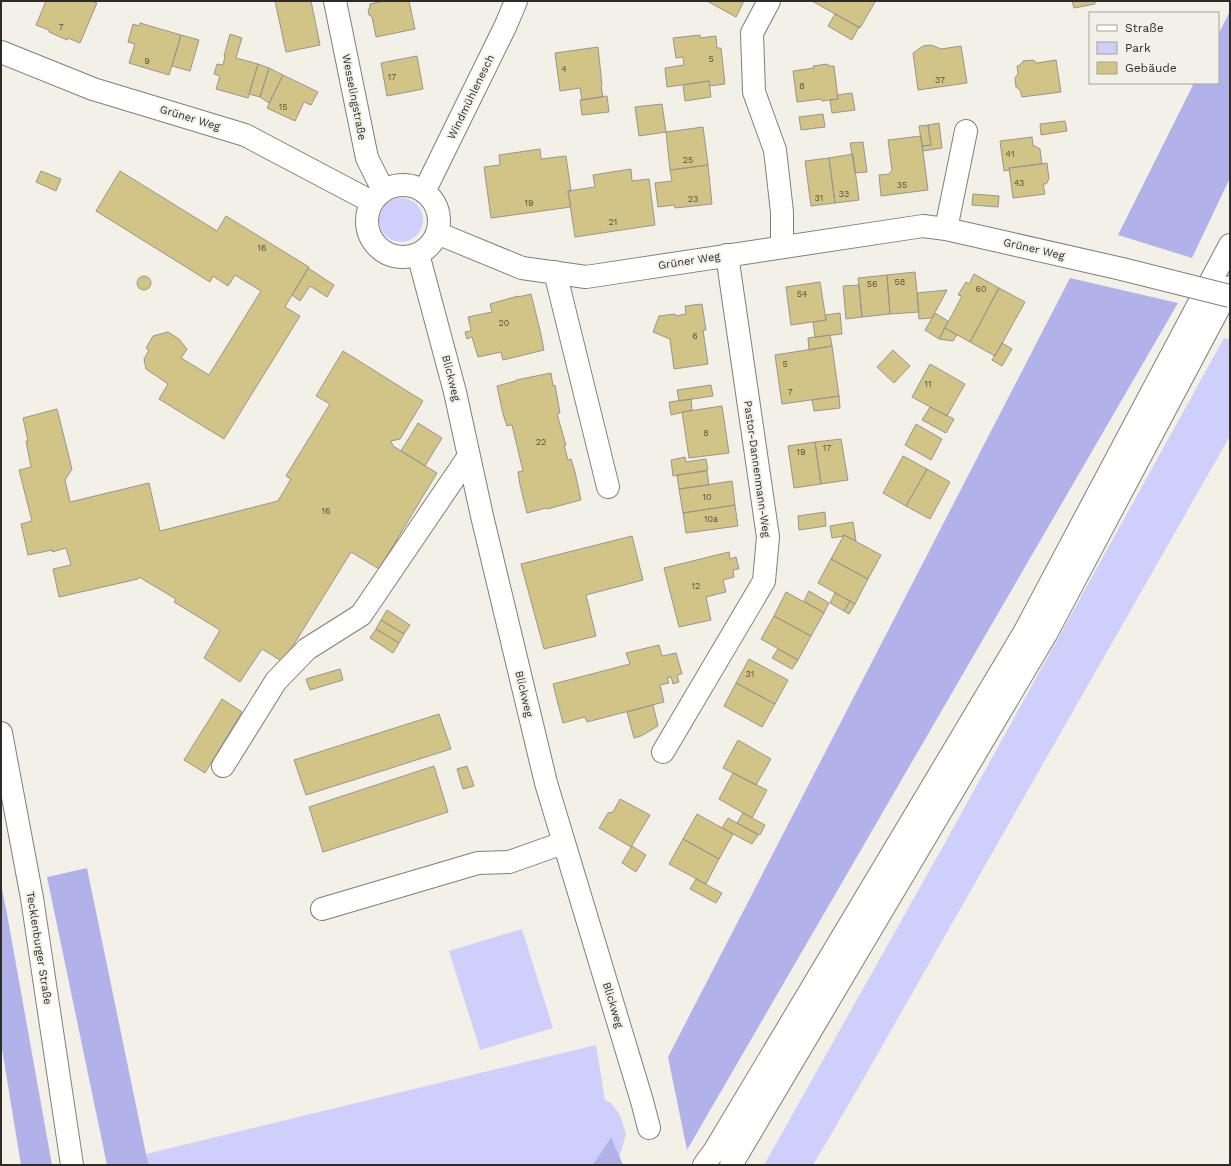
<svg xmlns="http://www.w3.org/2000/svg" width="1231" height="1166" viewBox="0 0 1231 1166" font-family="'Work Sans',sans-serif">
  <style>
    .green { fill: #cecffb }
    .forest { fill: #b2b2eb }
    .building { fill: #d2c486; stroke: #98968d }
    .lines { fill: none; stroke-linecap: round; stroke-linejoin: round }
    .minor-casing { stroke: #817f76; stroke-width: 24 }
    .major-casing { stroke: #817f76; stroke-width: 24 }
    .highway-casing { stroke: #817f76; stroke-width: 24 }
    .minor { stroke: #fff; stroke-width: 22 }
    .major { stroke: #fff; stroke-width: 22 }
    .highway { stroke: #fff; stroke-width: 22 }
    .minor-bridge-casing { stroke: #817f76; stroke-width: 24; stroke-linecap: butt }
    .minor-bridge { stroke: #fff; stroke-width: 22 }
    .labels { text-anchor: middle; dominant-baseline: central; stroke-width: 4; stroke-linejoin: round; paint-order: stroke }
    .number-label { font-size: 9px; fill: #565240 }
    .street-label { font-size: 11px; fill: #2d2c29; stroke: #f3f1e7 }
  </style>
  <rect width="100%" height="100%" fill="#f3f1e7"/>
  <path class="green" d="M379 220a22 22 0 1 1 44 0a22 22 0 1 1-44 0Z
    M 1224,338 L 1230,340 L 1230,436 L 857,1090 L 813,1165 L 764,1165 L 941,850 Z
    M 522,929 L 553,1028 L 480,1050 L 449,951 Z
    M 596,1045 L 605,1100 L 611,1103 L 620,1115 L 626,1134 L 617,1165 L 149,1165 L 146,1154 Z"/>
  <path class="forest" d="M 1230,11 L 1230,178 L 1192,258 L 1118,235 L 1194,83 L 1218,83 L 1218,35 Z
    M 1070,278 L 1178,303 L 687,1150 L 668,1057 Z
    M 87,868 L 146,1154 L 149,1165 L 107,1165 L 47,877 Z
    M 1,884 L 7,914 L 52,1165 L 21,1165 L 1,1043 Z
    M 611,1137 L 623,1165 L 593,1165 Z"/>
  <path class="building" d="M 46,1 L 91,1 L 97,3 L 80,43 L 68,38 L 67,40 L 49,32 L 49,30 L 36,25 Z
    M 275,1 L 311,1 L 320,45 L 286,52 Z
    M 384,1 L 409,1 L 415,29 L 376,37 L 372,17 L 369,15 L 368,10 L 370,7 L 370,4 Z
    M 707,1 L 744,1 L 736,17 Z
    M 812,1 L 872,1 L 875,2 L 860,28 Z
    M 1072,1 L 1095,1 L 1095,4 L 1074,8 Z
    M 835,14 L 859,27 L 852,40 L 828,26 Z
    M 140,23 L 181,35 L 169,75 L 129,63 L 135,44 L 128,42 L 133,24 L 140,26 Z
    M 230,34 L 242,38 L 236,58 L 258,64 L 248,98 L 216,89 L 220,76 L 214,74 L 217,64 L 223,65 L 225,57 L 224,56 Z
    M 181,35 L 199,40 L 190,71 L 172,66 Z
    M 700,35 L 700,38 L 716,36 L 717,48 L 721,48 L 725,84 L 710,86 L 709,81 L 667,87 L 665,68 L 684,65 L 683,57 L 676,58 L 673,38 Z
    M 931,45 L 941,49 L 961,46 L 967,83 L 918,90 L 913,53 L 923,46 Z
    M 598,47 L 602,85 L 601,86 L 603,97 L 582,100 L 580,88 L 560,91 L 555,53 Z
    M 417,56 L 423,89 L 387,96 L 381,63 Z
    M 1033,60 L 1037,63 L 1056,60 L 1061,92 L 1022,97 L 1020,90 L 1016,87 L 1015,78 L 1018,74 L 1017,66 L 1020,65 L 1023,61 Z
    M 258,64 L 269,68 L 260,97 L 249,94 Z
    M 828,64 L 828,66 L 834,66 L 838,99 L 822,101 L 821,99 L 797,102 L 793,71 L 814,68 L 813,66 Z
    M 269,68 L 283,75 L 269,103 L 260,97 Z
    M 283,75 L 318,92 L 311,105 L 304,102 L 295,121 L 267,108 Z
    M 709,81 L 711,97 L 685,101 L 683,85 Z
    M 852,93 L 855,110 L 832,113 L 830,100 L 838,99 L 837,95 Z
    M 607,96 L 609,112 L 582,115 L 580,100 Z
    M 662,104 L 666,132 L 639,136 L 635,107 Z
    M 823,114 L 825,127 L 801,130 L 799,117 Z
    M 1065,121 L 1067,131 L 1041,135 L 1040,124 Z
    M 939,123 L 942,148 L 923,151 L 922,146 L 931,145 L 928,125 Z
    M 928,125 L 931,145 L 922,146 L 919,126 Z
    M 703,127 L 708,165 L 670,170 L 666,132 Z
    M 921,136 L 928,190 L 881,196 L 879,175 L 889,174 L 892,170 L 888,140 Z
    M 1032,137 L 1033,146 L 1035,146 L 1040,149 L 1042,164 L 1009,168 L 1009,170 L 1004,171 L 1000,141 Z
    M 863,142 L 867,172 L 855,173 L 850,143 Z
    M 540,149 L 541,159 L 566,156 L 571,191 L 568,191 L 571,207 L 491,218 L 484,167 L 500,165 L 499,155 Z
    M 853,154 L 859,200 L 835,203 L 829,158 Z
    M 829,158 L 835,203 L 811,206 L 805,161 Z
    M 1047,163 L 1049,179 L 1046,184 L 1043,184 L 1045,194 L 1013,198 L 1009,168 Z
    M 708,165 L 712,204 L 675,208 L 674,205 L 658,207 L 655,183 L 672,181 L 670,170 Z
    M 631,169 L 632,181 L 649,179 L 655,225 L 575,237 L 568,191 L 595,187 L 593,175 Z
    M 41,171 L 61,179 L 56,191 L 36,182 Z
    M 120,171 L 217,231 L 226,216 L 309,267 L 285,307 L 300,316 L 224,439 L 159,399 L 168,384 L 146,369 L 144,359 L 149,350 L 146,348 L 153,336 L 168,332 L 179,339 L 187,349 L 181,358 L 209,375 L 261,291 L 235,275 L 228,286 L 213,276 L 210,282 L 96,211 Z
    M 973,194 L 999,196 L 998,207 L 972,205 Z
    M 308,268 L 334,285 L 327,297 L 310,286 L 300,301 L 292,295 Z
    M 915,272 L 919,312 L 890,314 L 887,275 Z
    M 974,274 L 999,288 L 970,342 L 945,328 L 962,296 L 958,295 L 966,282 L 969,284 Z
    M 887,275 L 890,314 L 862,317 L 858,278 Z
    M137 283a7 7 0 1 1 14 0a7 7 0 1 1-14 0Z
    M 820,282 L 826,320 L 791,325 L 786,287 Z
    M 859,285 L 862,317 L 846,319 L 843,286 Z
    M 999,288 L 1025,302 L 995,356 L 970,342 Z
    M 947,290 L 932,318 L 919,319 L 917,293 Z
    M 531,294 L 540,330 L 544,350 L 503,360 L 501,352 L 478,357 L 472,337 L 467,339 L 465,332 L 470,331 L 471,330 L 468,317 L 492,312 L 490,304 L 518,296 L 518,297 Z
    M 702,304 L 706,330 L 703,330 L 708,364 L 674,369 L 670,339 L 653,332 L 659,316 L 675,314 L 675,316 L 686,314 L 685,306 Z
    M 840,313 L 842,334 L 815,337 L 813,322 L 826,320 L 825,315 Z
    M 935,313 L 948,321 L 939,339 L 925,330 Z
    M 945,328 L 957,335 L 953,341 L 939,339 Z
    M 830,335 L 832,346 L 809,350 L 808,338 Z
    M 1002,343 L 1012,349 L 1002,366 L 992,360 Z
    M 832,346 L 839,396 L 782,404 L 775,355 Z
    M 893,350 L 910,366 L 894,383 L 877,367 Z
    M 343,351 L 423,401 L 400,439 L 391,441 L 393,446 L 437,473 L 379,569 L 351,552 L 283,662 L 262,649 L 240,682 L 204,658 L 220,630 L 174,602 L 176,599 L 139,577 L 138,579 L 59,597 L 53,569 L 71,565 L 66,548 L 52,552 L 52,550 L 28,555 L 21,524 L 32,521 L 19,470 L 31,467 L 26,441 L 28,441 L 23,418 L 57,409 L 72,469 L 65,480 L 70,502 L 149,483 L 160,531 L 278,501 L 291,479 L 286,476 L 330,404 L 316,396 Z
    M 930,364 L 965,384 L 947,416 L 912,397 Z
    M 551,373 L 553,386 L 555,385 L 560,413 L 557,414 L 566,445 L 564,445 L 568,460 L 571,459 L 575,472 L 581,500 L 547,509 L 546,508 L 527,513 L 520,485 L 518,472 L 523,471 L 512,425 L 507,426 L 503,414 L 497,386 L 516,381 L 516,380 Z
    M 711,385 L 713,396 L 679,401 L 677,390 Z
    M 839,396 L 840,408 L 814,411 L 812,400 Z
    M 691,399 L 692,410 L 671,415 L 669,402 Z
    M 722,406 L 729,453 L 689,458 L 682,412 Z
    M 930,407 L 954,419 L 946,433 L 922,420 Z
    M 418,423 L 442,438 L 425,466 L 401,451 Z
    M 916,424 L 942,439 L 931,460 L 905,445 Z
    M 841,439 L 848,480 L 821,484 L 815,442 Z
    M 815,442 L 821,484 L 794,488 L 788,446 Z
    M 903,456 L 927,469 L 906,506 L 883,493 Z
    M 685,457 L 686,462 L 706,459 L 708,470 L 673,476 L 671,460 Z
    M 927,469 L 950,482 L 930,519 L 906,506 Z
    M 707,471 L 709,485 L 679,489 L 677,475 Z
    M 732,481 L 735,505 L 683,513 L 679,489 Z
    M 735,505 L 738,526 L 686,533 L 683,513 Z
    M 825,512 L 826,526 L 799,530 L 798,516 Z
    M 853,522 L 856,541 L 844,535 L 844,536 L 832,538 L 830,526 Z
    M 844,535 L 881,555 L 868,579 L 831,559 Z
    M 632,536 L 643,580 L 586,595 L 596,636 L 544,649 L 521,564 Z
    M 729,552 L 730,559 L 736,557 L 739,569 L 733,570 L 734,577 L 723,580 L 726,592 L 706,597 L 711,620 L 679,627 L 664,568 Z
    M 831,559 L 868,579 L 855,604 L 818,583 Z
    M 809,591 L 829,603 L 824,613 L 804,601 Z
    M 786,592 L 824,613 L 811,636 L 774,616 Z
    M 835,593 L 850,601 L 844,611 L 830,603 Z
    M 850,601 L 855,604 L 849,614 L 844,611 Z
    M 387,610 L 410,625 L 404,634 L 381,620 Z
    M 774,616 L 811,636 L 798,660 L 761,639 Z
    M 381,620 L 404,634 L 399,643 L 376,629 Z
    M 376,629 L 399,643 L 393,653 L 370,638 Z
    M 659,645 L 662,656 L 676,653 L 682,674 L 677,675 L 679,682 L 673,684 L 671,677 L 667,678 L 669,683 L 660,685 L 664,702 L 587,722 L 585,717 L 563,723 L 553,684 L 630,664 L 626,653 Z
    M 778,649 L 798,660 L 792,669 L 772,658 Z
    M 749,659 L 788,680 L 775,704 L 736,683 Z
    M 340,669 L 343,680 L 310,690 L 306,679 Z
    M 736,683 L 775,704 L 762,727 L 724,706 Z
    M 222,699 L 242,712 L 205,773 L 184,760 Z
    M 653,705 L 658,726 L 641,736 L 634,738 L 627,712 Z
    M 439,714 L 451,749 L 306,795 L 294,760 Z
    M 738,740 L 771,759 L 756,785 L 723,768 Z
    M 434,766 L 448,812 L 323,852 L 309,807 Z
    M 467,766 L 474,786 L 463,789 L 457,769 Z
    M 733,773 L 767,790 L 752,818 L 719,799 Z
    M 620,799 L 650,815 L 631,847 L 599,828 L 608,813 L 613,812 Z
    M 743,813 L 765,825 L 760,835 L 737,823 Z
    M 697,814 L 733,834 L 719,859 L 683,839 Z
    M 728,818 L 758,835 L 752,844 L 722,828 Z
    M 683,839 L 719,859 L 706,884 L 669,864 Z
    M 632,846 L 646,855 L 636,872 L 622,863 Z
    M 696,879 L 722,893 L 716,903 L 690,889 Z"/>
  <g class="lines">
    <g class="minor-casing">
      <path id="minor" d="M 335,1 L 367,158 L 383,190
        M 769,1 L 752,33 L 754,92 L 775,150 L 782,212 L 782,247
        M 1,52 L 93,89 L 245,135 L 372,202
        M367 221a36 36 0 1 1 72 0a36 36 0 1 1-72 0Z
        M 424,192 L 506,25 L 516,1
        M 946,229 L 966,131
        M 437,233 L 522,268 L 586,277 L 923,226 L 946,229 L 1122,269
        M 418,254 L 455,392 L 482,516 L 546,783 L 642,1101 L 649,1128
        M 555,272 L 608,487
        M 663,752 L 764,581 L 768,537 L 727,255
        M 223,766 L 276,681 L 307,649 L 361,615 L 469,456
        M 322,909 L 478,863 L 509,862 L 563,843"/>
    </g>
    <g class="major-casing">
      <path id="major" d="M 1,733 L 32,898 L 72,1165"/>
    </g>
    <g class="highway-casing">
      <path id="highway" d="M 704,1165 L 715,1150 L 1024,633 L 1230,245
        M 731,1165 L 1046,634 L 1230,287"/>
    </g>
    <use href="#minor" class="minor"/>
    <use href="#major" class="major"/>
    <use href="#highway" class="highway"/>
    <g class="minor-bridge-casing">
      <path id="minor-bridge" d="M 1122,269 L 1230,296"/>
    </g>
    <use href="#minor-bridge" class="minor-bridge"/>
  </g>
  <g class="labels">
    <g class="number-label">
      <text x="61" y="27">7</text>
      <text x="711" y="59">5</text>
      <text x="147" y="61">9</text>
      <text x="564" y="69">4</text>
      <text x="392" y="77">17</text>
      <text x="940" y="80">37</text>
      <text x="802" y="86">8</text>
      <text x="283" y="107">15</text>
      <text x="1010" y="154">41</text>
      <text x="688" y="160">25</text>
      <text x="1019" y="183">43</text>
      <text x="902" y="185">35</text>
      <text x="844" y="194">33</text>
      <text x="819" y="198">31</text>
      <text x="693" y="199">23</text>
      <text x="529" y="203">19</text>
      <text x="613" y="222">21</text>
      <text x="262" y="248">16</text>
      <text x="900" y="282">58</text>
      <text x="872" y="284">56</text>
      <text x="981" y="289">60</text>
      <text x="802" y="294">54</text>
      <text x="504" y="323">20</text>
      <text x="695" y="336">6</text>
      <text x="785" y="364">5</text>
      <text x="928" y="384">11</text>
      <text x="790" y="392">7</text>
      <text x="706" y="433">8</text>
      <text x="541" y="442">22</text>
      <text x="827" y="448">17</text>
      <text x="801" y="452">19</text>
      <text x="707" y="497">10</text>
      <text x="326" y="511">16</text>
      <text x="711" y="519">10a</text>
      <text x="696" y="586">12</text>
      <text x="750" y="674">31</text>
    </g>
    <g class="street-label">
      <text transform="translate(354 97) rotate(79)">Wesselingstraße</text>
      <text transform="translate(471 97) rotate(-64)">Windmühlenesch</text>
      <text transform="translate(190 118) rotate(17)">Grüner Weg</text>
      <text transform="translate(1034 249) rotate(13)">Grüner Weg</text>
      <text transform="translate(689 261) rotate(-9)">Grüner Weg</text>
      <text transform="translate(451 378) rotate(76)">Blickweg</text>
      <text transform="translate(757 469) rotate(82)">Pastor-Dannenmann-Weg</text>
      <text transform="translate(524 694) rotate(77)">Blickweg</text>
      <text transform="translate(39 948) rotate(81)">Tecklenburger Straße</text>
      <text transform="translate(613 1005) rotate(73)">Blickweg</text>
    </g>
  </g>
  <rect width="1231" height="1166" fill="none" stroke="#2d2c29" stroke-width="4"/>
  <rect x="1089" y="12" width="130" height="72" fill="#f3f1e7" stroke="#a4a29b"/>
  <rect x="1097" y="25" width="20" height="6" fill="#ffffff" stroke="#a4a29b"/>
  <text x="1125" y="32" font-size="12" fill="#2d2c29">Straße</text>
  <rect x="1097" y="42" width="20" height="12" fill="#cecffb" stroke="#a4a29b"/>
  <text x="1125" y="52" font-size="12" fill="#2d2c29">Park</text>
  <rect x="1097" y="62" width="20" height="12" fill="#d2c486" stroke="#a4a29b"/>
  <text x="1125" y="72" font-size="12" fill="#2d2c29">Gebäude</text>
</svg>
